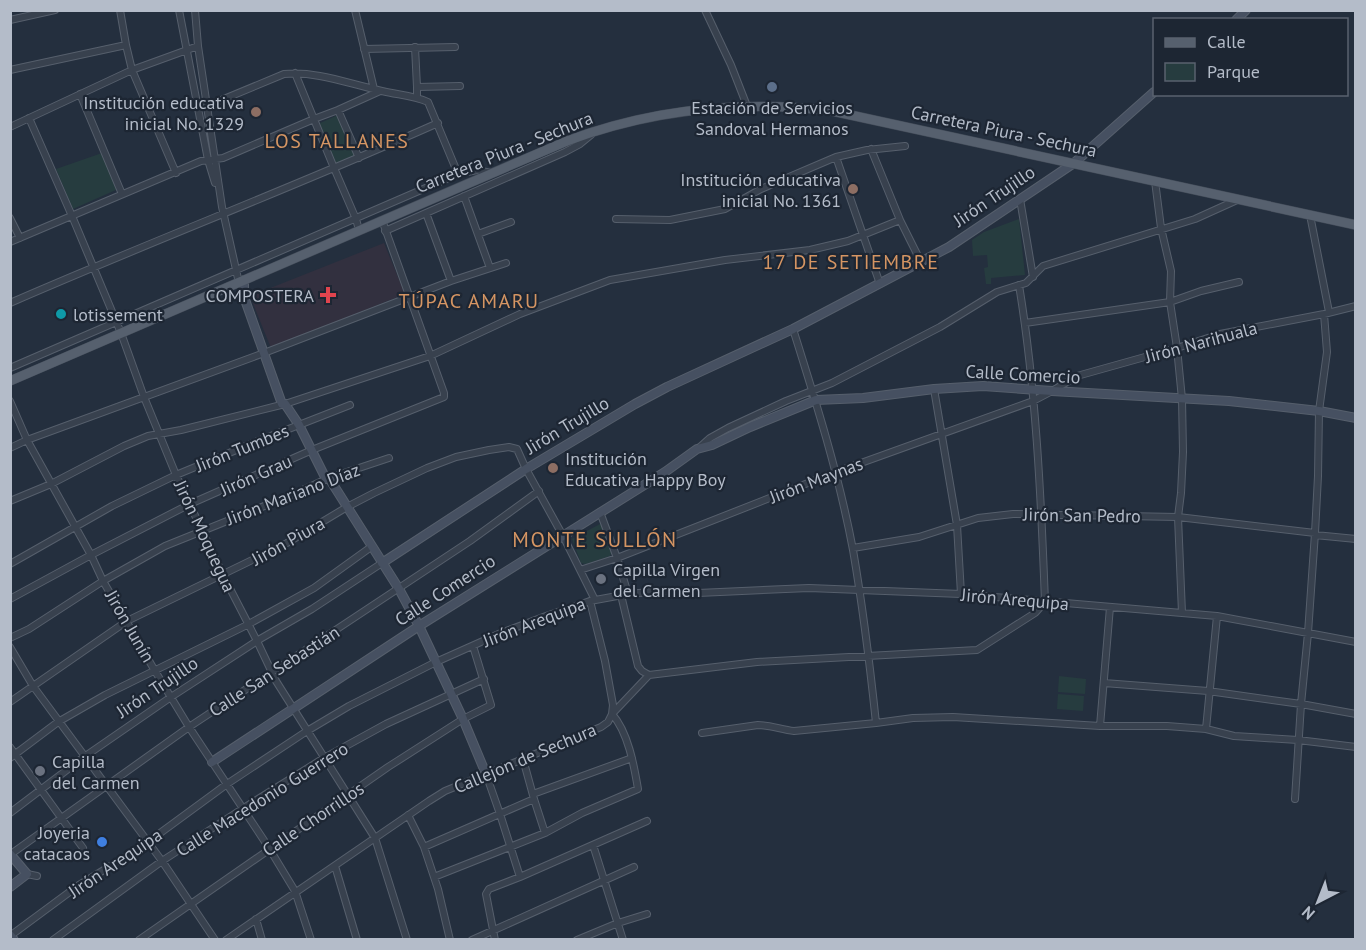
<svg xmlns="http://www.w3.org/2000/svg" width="1366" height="950" viewBox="0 0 1366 950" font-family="'PT Sans',sans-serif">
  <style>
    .medical { fill: #32303f }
    .green { fill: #263c3f }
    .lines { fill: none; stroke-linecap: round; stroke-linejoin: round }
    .street-casing { stroke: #565f6c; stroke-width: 8 }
    .secondary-casing { stroke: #565f6c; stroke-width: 10 }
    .primary-casing { stroke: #414a57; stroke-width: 10 }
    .street { stroke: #38414e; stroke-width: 6 }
    .secondary { stroke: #465061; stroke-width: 8 }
    .primary { stroke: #56606e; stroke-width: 9 }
    .service-dot { fill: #5c6f8a; stroke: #1d2633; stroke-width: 2 }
    .education-dot { fill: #8d6e63; stroke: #1d2633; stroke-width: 2 }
    .health-dot { fill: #e0444e; stroke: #1d2633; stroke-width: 2 }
    .culture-dot { fill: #0f9aa8; stroke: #1d2633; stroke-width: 2 }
    .worship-dot { fill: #6b7280; stroke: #1d2633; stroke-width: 2 }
    .shop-dot { fill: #3f7fe0; stroke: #1d2633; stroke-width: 2 }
    .labels { text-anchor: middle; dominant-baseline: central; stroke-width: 4.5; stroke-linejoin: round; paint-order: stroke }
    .poi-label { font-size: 18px; fill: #b4bcc9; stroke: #1d2633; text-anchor: end }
    .street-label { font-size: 18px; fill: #b4bcc9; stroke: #1d2633 }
    .neighbourhood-label { font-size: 20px; letter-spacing: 1.5px; fill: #d59563; stroke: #1d2633 }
    .quarter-label { font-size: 21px; letter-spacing: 1.5px; fill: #d59563; stroke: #1d2633 }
  </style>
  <rect width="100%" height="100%" fill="#242f3e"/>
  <path class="medical" d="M 384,243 L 405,294 L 271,348 L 250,296 Z"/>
  <path class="green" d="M 338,115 L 355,155 L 335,164 L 318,124 Z
    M 102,153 L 118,189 L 73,209 L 56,169 Z
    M 1019,219 L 1025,275 L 991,278 L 991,284 L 986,284 L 984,268 L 988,267 L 987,255 L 973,256 L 972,240 L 984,232 Z
    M 600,524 L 602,525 L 612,550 L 610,556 L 586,564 L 581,563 L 572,539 Z
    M 1059,676 L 1086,679 L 1085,694 L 1058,692 Z
    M 1058,694 L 1084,696 L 1083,711 L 1057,709 Z"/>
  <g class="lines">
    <g class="street-casing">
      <path id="street" d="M 120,10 L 126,45 L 132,70 L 176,173
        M 179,10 L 208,160 L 215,183
        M 195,10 L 198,46 L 222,207 L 239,283
        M 355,10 L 374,89
        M 705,10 L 731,65 L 747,106
        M 10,20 L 55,10
        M 415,47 L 417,87
        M 364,49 L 455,47
        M 10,70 L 126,45
        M 295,73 L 334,168 L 356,219 L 359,230
        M 80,94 L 122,194
        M 417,97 L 417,87 L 460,86
        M 207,106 L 284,74 C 318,71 349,84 382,91 C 398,95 413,95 428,102 L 458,174
        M 338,110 L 359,158
        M 29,118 L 72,216 L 121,333 L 144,397 L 176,475 L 223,575 L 257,641 L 276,681 L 375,838 L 407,940
        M 10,127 L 132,70 L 198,46
        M 871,149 L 900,220 L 921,262
        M 836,157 L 880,284
        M 1155,181 L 1161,228 L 1171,271 L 1170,302 L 1177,348 L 1182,399 L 1183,452 L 1181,493 L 1178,517 L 1182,613
        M 464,196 L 490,268
        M 1020,199 L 1033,277
        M 426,213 L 451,281
        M 1310,215 L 1329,312
        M 10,218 L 20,238
        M 616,219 L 670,220 L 725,209 L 761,189 L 836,157 L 867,150 L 905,146
        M 385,231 L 565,152 L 580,144 L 591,135
        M 478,234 L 511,222
        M 10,242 L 201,161 L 223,158 L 314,119 L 338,110 L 380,91
        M 10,303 C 152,241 297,186 438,123
        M 1025,323 L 1170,302 L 1201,291 L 1239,282
        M 793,329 C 816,402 839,475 853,550 C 863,608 870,666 876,723
        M 10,368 L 458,174 L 477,170 L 491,173
        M 934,389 L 957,525 L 961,594
        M 10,401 L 27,440 L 91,555 L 103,581 L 155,671 L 189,727 L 269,848 L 295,891 L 311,940
        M 700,447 L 710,438 L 728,428 L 786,401 L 832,383 L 940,327 L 997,292 L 1026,283 L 1043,266 L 1195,219 L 1237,200
        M 10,448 L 27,440 L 264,353 L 451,281 L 506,263
        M 10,501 L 51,484 L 124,446 L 148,436 L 181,430 L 285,404 L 430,356 L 520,314 L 610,280 L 725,260 L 810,250 L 848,241 L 900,220
        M 600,512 L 617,558 L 628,594
        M 1315,535 L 1356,539
        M 853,548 L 919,537 L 978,518 L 1013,514 L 1178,517 L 1315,533
        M 10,564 L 112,506 L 176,475 L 258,441 L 350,405
        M 580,570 L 617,558 L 836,472 L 1033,401 L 1052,391 L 1077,376 L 1177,348 L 1220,334 L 1324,314 L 1356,306
        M 621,595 L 638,666 L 642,671 L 649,675
        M 10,599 L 91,555 L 190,504 L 312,450 L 444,397 L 444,393 L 382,220
        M 10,638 L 29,629 L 103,581 L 165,546 L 294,494 L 329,478 L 389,458
        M 10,647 L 33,686 L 162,861 L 215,940
        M 1104,683 L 1208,691 L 1301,704 L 1356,714
        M 10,702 L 127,621 L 287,543 L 347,507 L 374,493 L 427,468 L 456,457 L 489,450 L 509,447 L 517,449 L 526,469 L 563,536 L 595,600
        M 1100,726 L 1110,607
        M 1206,729 L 1217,616
        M 702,733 L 758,725 C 771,725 782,730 794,731 L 876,723 L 913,718 L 953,717 L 1100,726 L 1167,726 L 1206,729 L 1234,736 L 1298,740 L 1356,747
        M 10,747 L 83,848
        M 10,758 L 58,722 L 105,695 L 247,625 L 314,588 L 371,547
        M 523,759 L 534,799 L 545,833
        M 486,774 L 500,814 L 520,877
        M 533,794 L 632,758
        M 1295,799 L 1301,704 L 1308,633 L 1315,533 L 1318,476 L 1319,411 L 1327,352 L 1324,314
        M 10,813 L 84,757 L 171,697 L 260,639 L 312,609 L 382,563
        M 408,815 L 424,847 L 438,889 L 450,940
        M 593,845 L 623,940
        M 424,847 L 534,799
        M 11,854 L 189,727 L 470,541 L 539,491
        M 335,866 L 357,940
        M 27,874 L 37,876
        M 434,877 L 545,833 L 582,813 L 638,789 C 634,765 628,732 612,714 L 613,705 L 605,661 L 590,601
        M 256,919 L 262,940
        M 10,936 L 79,885 L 137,850 L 227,784 L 307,731 L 349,706 L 436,662 L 501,633 L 546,616 L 590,601 L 628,594 L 661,591 L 698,593 L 809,588 L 961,594 L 1217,616 L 1356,642
        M 53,940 L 162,861 L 242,809 L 324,758 L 386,724 L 484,679
        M 139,940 L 388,767 L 463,719 L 491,705 L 473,646
        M 226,940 L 429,801 L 445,791 L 601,727 L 608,722 L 612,714 L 649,675 L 757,662 L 977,650 L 1035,613 L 1045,602 C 1041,496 1036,389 1019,285
        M 472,940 L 634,867
        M 495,940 L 486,894 L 489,889 L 520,877 L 647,821
        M 577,940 L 618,923 L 647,914"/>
    </g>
    <g class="secondary-casing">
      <path id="secondary" d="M 1236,20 L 1246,10
        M 244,280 L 244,297 L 282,404
        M 285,404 L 299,425 L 326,479
        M 329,478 L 399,589 L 419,626 L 463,719 L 486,774
        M 382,563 L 526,469 L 635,404 L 667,387 L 793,329 L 949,247 L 1074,163 L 1154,92
        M 212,762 L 419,626 L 665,472 L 697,449 L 712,445 L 750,427 L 816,400 L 863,398 L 934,389 L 983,386 L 1052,391 L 1229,401 L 1319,411 L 1356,418
        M 10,854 L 27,874 L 10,887
        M 10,935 L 14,940"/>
    </g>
    <g class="primary-casing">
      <path id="primary" d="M 10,381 L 567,141 C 653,109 740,100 832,111 L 1356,225"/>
    </g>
    <use href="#street" class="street"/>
    <use href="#secondary" class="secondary"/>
    <use href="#primary" class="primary"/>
  </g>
  <circle class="service-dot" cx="772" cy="87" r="6"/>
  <g class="education-dot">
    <circle cx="256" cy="112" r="6"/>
    <circle cx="853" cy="189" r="6"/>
    <circle cx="553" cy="468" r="6"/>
  </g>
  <path class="health-dot" d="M325 286h6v6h6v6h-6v6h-6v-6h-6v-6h6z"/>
  <circle class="culture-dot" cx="61" cy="314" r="6"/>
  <g class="worship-dot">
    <circle cx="601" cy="579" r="6"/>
    <circle cx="40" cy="771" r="6"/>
  </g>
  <circle class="shop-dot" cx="102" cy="842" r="6"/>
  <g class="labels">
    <g class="poi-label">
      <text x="244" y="102">Institución educativa<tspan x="244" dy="21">inicial No. 1329</tspan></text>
      <text x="772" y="107" text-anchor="middle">Estación de Servicios<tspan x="772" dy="21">Sandoval Hermanos</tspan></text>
      <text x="841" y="179">Institución educativa<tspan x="841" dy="21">inicial No. 1361</tspan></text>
      <text x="314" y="295">COMPOSTERA</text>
      <text x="73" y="314" text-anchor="start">lotissement</text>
      <text x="565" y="458" text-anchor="start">Institución<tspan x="565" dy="21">Educativa Happy Boy</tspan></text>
      <text x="613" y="569" text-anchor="start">Capilla Virgen<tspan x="613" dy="21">del Carmen</tspan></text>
      <text x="52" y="761" text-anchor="start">Capilla<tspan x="52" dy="21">del Carmen</tspan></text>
      <text x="90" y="832">Joyeria<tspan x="90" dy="21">catacaos</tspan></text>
    </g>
    <g class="street-label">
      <text transform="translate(1004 131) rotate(12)">Carretera Piura - Sechura</text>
      <text transform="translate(504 152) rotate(-22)">Carretera Piura - Sechura</text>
      <text transform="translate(994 196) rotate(-34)">Jirón Trujillo</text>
      <text transform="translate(1201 342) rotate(-15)">Jirón Narihuala</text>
      <text transform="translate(1023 374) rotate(3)">Calle Comercio</text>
      <text transform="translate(567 425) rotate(-31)">Jirón Trujillo</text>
      <text transform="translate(242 448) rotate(-22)">Jirón Tumbes</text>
      <text transform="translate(256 475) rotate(-24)">Jirón Grau</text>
      <text transform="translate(816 480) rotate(-21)">Jirón Maynas</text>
      <text transform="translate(293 494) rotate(-21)">Jirón Mariano Díaz</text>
      <text transform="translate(1082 515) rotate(1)">Jirón San Pedro</text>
      <text transform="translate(205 536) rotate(65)">Jirón Moquegua</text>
      <text transform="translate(288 541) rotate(-29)">Jirón Piura</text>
      <text transform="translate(445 590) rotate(-33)">Calle Comercio</text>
      <text transform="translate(1015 599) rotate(5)">Jirón Arequipa</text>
      <text transform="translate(534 622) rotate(-21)">Jirón Arequipa</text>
      <text transform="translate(130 626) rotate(60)">Jirón Junín</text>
      <text transform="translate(274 671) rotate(-33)">Calle San Sebastián</text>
      <text transform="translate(157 687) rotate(-34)">Jirón Trujillo</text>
      <text transform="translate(525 758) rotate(-23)">Callejon de Sechura</text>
      <text transform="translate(262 799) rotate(-32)">Calle Macedonio Guerrero</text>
      <text transform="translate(313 819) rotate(-34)">Calle Chorrillos</text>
      <text transform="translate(115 863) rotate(-34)">Jirón Arequipa</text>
    </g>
    <g class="neighbourhood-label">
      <text x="337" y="141">LOS TALLANES</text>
      <text x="851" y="262">17 DE SETIEMBRE</text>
      <text x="469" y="301">TÚPAC AMARU</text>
    </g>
    <g class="quarter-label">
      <text x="595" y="539">MONTE SULLÓN</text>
    </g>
  </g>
  <rect width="1366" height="950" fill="none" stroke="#b4bcc9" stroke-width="24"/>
  <rect x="1153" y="18" width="195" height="78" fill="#1d2633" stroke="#59626f" stroke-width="1.5"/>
  <rect x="1165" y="38" width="30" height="9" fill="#56606e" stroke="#59626f" stroke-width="1.5"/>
  <text x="1207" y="48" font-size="18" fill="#b4bcc9">Calle</text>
  <rect x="1165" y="63" width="30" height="18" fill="#263c3f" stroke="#59626f" stroke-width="1.5"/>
  <text x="1207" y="78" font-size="18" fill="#b4bcc9">Parque</text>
  <g transform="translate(1318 902) rotate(222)" stroke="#1d2633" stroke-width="4.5" paint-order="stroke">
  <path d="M0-4.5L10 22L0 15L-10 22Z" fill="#b4bcc9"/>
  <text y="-9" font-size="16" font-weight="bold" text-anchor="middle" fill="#b4bcc9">N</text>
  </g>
</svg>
